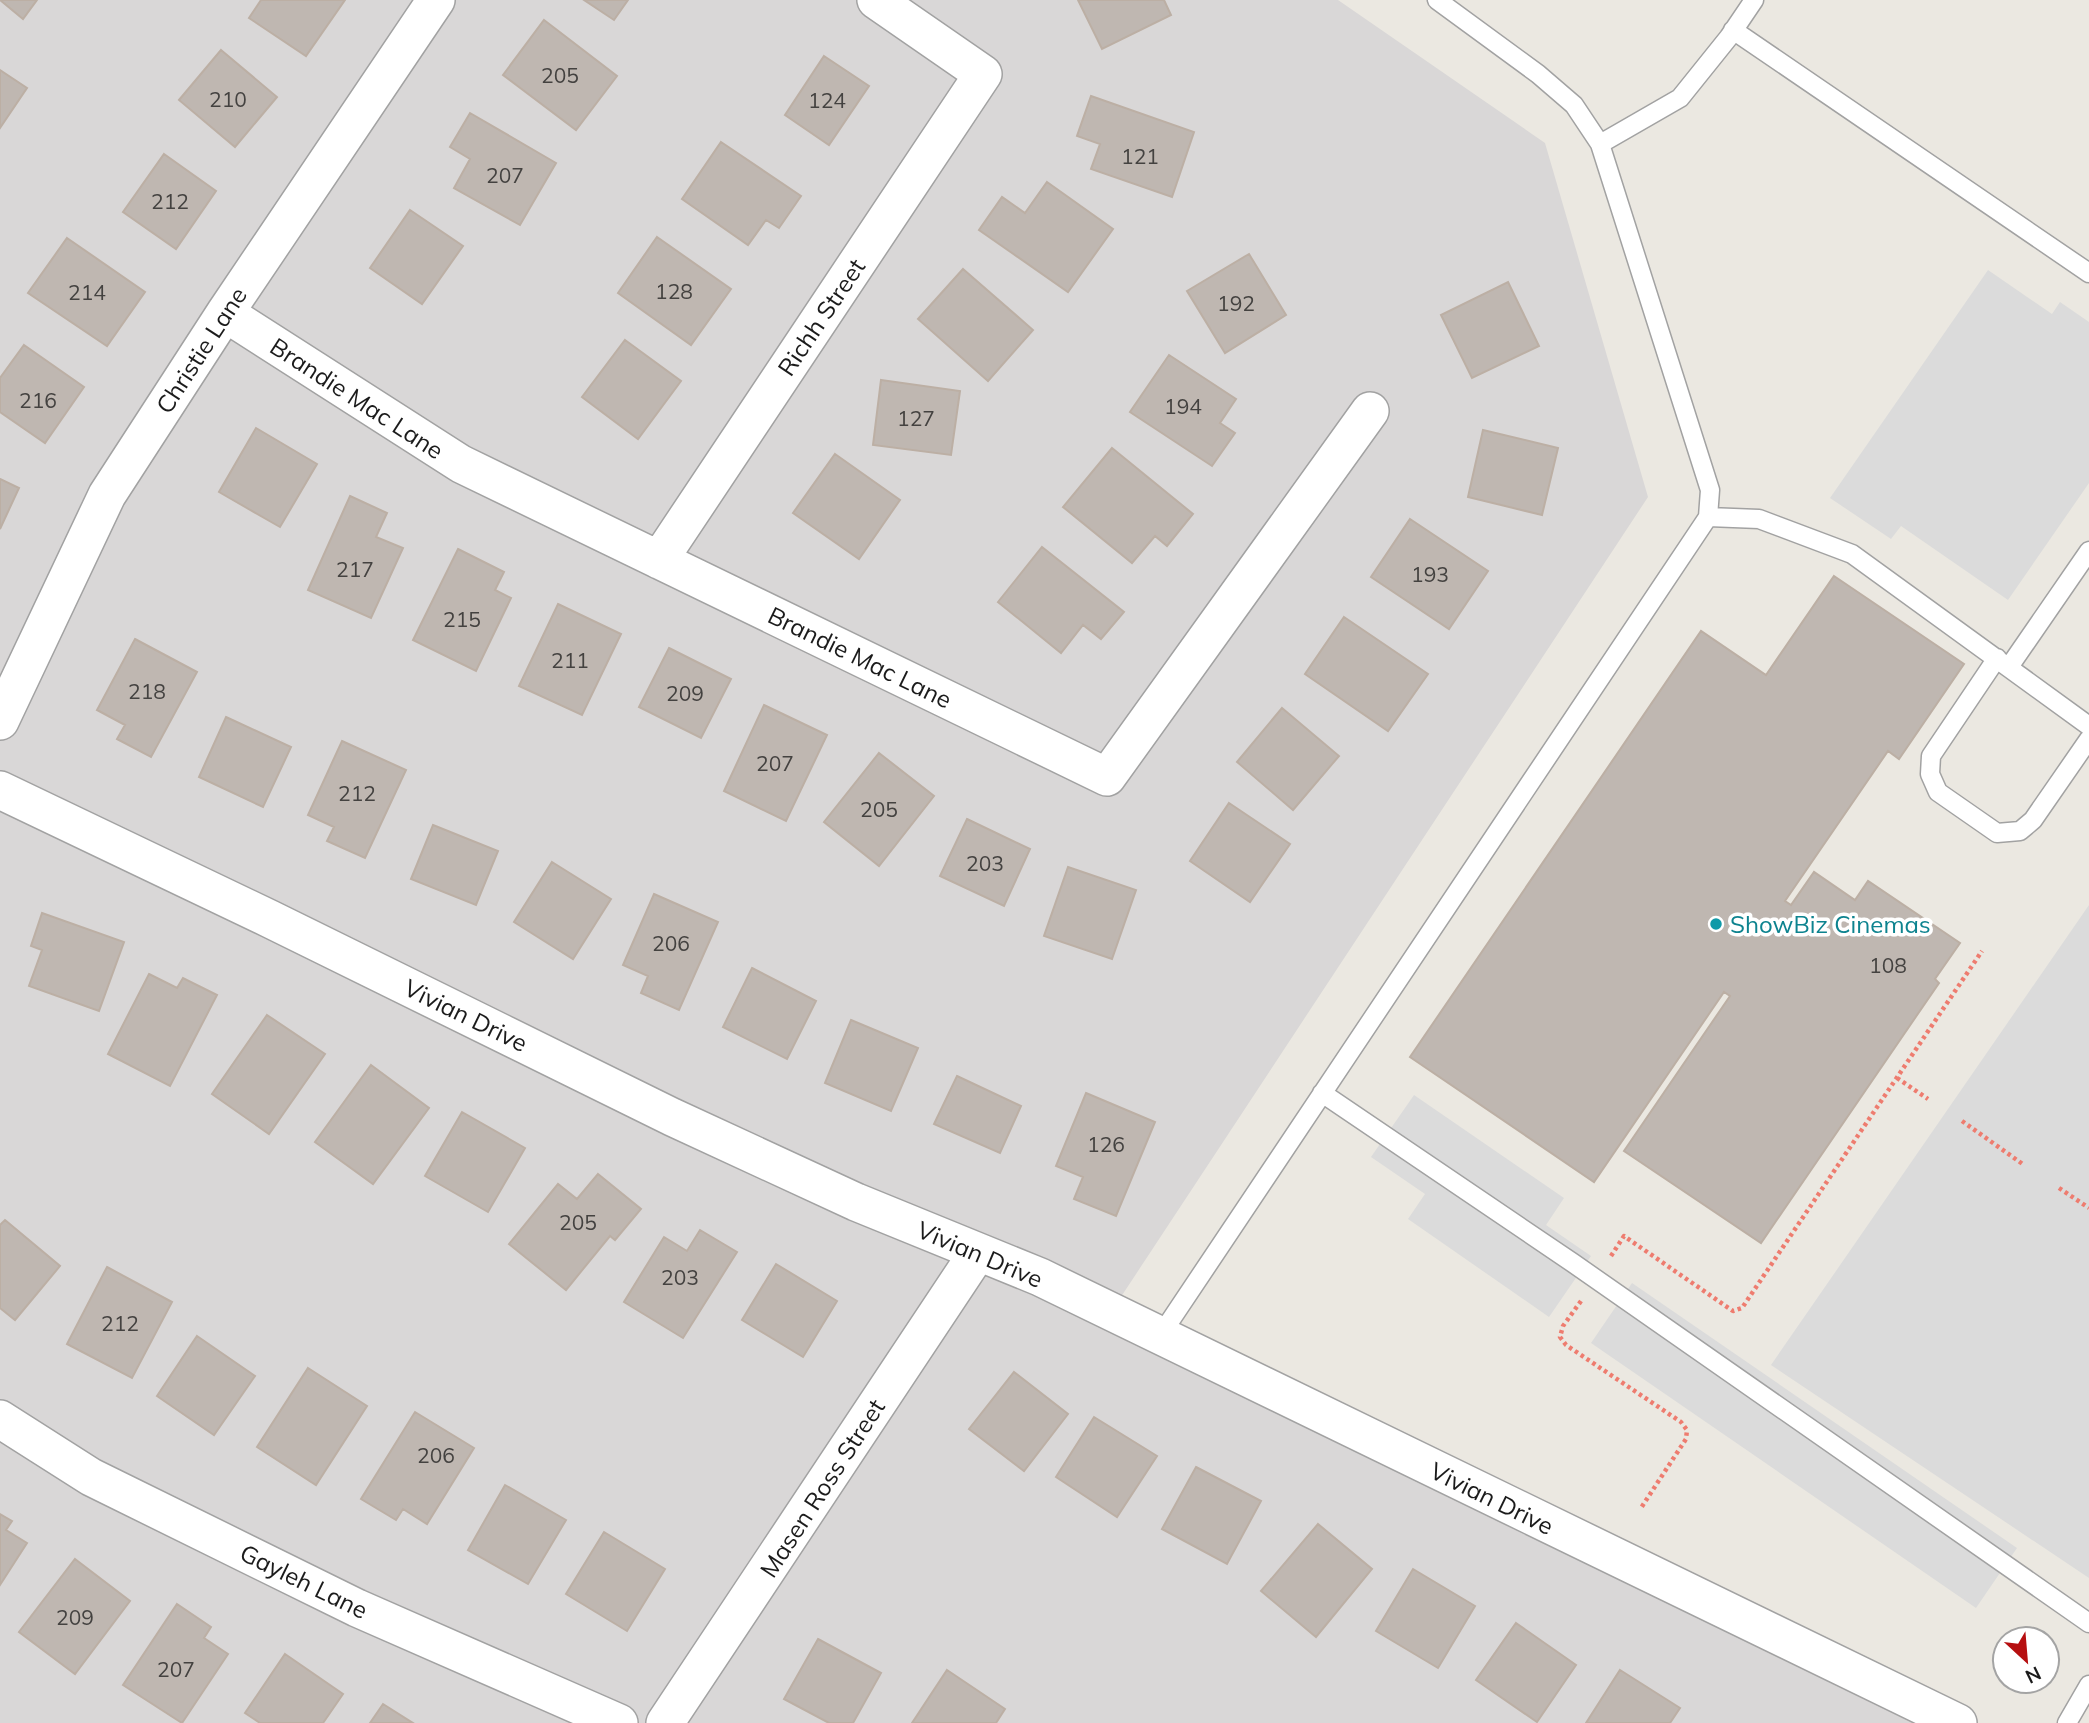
<svg xmlns="http://www.w3.org/2000/svg" width="2089" height="1723" viewBox="0 0 2089 1723" font-family="Mulish,sans-serif">
  <style>
    .residential { fill: #d9d7d7 }
    .parking { fill: #dbdbdb }
    .building { fill: #bfb7b1; stroke: #bcafa4; stroke-width: 2 }
    .lines { fill: none; stroke-linecap: round; stroke-linejoin: round }
    .lane-casing { stroke: #a2a2a2; stroke-width: 21 }
    .street-casing { stroke: #a2a2a2; stroke-width: 40 }
    .path { stroke: #ee7c6f; stroke-width: 4.5; stroke-dasharray: 3.5 3.5; stroke-linecap: butt }
    .lane { stroke: #fff; stroke-width: 18 }
    .street { stroke: #fff; stroke-width: 37 }
    .culture-dot { fill: #0f9aa8; stroke: #fff; stroke-width: 2.5 }
    .labels { text-anchor: middle; dominant-baseline: central; stroke-width: 7; stroke-linejoin: round; paint-order: stroke }
    .number-label { font-size: 21px; fill: #444240 }
    .street-label { font-size: 24px; fill: #1b1b1b; stroke: #fff }
    .culture-label { font-size: 24px; fill: #0d838f; stroke: #fff; text-anchor: start }
  </style>
  <rect width="100%" height="100%" fill="#ebe8e1"/>
  <path class="residential" d="M 0,0 L 1338,0 L 1545,143 L 1648,497 L 1111,1312 L 1958,1723 L 0,1723 Z"/>
  <path class="parking" d="M 1988,270 L 2052,314 L 2060,302 L 2089,322 L 2089,483 L 2008,600 L 1901,526 L 1891,539 L 1830,498 Z
    M 2089,905 L 2089,1578 L 1771,1365 Z
    M 1414,1095 L 1564,1198 L 1546,1225 L 1591,1256 L 1549,1317 L 1408,1219 L 1425,1194 L 1371,1157 Z
    M 1632,1283 L 2017,1548 L 1976,1608 L 1591,1343 Z"/>
  <path class="building" d="M 0,0 L 37,0 L 23,19 Z
    M 261,0 L 345,0 L 306,56 L 249,18 Z
    M 584,0 L 628,0 L 614,20 Z
    M 1078,0 L 1164,0 L 1171,15 L 1102,49 Z
    M 544,20 L 617,76 L 576,130 L 503,75 Z
    M 221,50 L 277,97 L 235,147 L 179,100 Z
    M 824,56 L 869,86 L 829,145 L 785,115 Z
    M 0,70 L 27,88 L 0,128 Z
    M 1091,96 L 1194,132 L 1172,197 L 1091,169 L 1100,144 L 1077,136 Z
    M 470,113 L 556,163 L 520,225 L 454,188 L 470,159 L 450,147 Z
    M 721,142 L 801,196 L 779,228 L 766,220 L 748,245 L 682,199 Z
    M 164,154 L 216,191 L 176,249 L 123,212 Z
    M 1047,182 L 1113,229 L 1068,292 L 979,230 L 1002,197 L 1025,213 Z
    M 410,210 L 463,246 L 422,304 L 370,268 Z
    M 657,237 L 731,289 L 691,345 L 618,293 Z
    M 67,238 L 145,292 L 107,346 L 28,293 Z
    M 1249,254 L 1286,315 L 1225,353 L 1187,291 Z
    M 963,269 L 1033,330 L 988,381 L 918,319 Z
    M 1508,282 L 1539,346 L 1472,378 L 1441,315 Z
    M 625,340 L 681,381 L 638,439 L 582,397 Z
    M 24,345 L 84,387 L 45,443 L 0,412 L 0,378 Z
    M 1169,355 L 1236,399 L 1220,423 L 1235,433 L 1212,466 L 1130,412 Z
    M 881,380 L 960,391 L 951,455 L 873,445 Z
    M 256,428 L 317,464 L 280,527 L 219,492 Z
    M 1483,430 L 1558,448 L 1542,515 L 1468,497 Z
    M 1112,448 L 1193,514 L 1167,546 L 1155,536 L 1132,563 L 1063,507 Z
    M 835,454 L 900,500 L 859,559 L 793,513 Z
    M 0,479 L 19,488 L 0,529 Z
    M 350,496 L 387,513 L 376,537 L 403,548 L 371,618 L 308,590 Z
    M 1410,519 L 1488,571 L 1449,629 L 1371,577 Z
    M 1042,547 L 1124,612 L 1101,639 L 1083,625 L 1061,653 L 998,602 Z
    M 458,549 L 504,572 L 495,590 L 511,598 L 476,671 L 413,640 Z
    M 1834,576 L 1964,664 L 1899,759 L 1888,751 L 1785,901 L 1791,905 L 1814,872 L 1855,900 L 1868,881 L 1960,943 L 1935,979 L 1939,983 L 1761,1243 L 1624,1151 L 1730,996 L 1724,992 L 1594,1182 L 1410,1057 L 1701,631 L 1766,675 Z
    M 558,604 L 621,634 L 582,715 L 519,686 Z
    M 1344,617 L 1428,674 L 1388,731 L 1305,674 Z
    M 135,639 L 197,672 L 151,757 L 117,739 L 125,725 L 97,710 Z
    M 669,648 L 731,679 L 701,738 L 639,707 Z
    M 764,705 L 827,735 L 786,821 L 724,791 Z
    M 1282,708 L 1339,756 L 1293,810 L 1237,762 Z
    M 226,717 L 291,747 L 263,807 L 199,777 Z
    M 342,741 L 406,770 L 365,858 L 327,841 L 334,827 L 308,815 Z
    M 879,753 L 934,796 L 879,866 L 824,822 Z
    M 1229,803 L 1290,844 L 1250,902 L 1190,861 Z
    M 967,819 L 1030,849 L 1004,906 L 940,876 Z
    M 433,825 L 498,851 L 476,905 L 411,879 Z
    M 552,862 L 611,899 L 573,959 L 514,922 Z
    M 1068,867 L 1136,890 L 1112,959 L 1044,936 Z
    M 654,894 L 718,922 L 679,1010 L 641,993 L 648,976 L 623,965 Z
    M 42,913 L 124,942 L 99,1011 L 29,986 L 42,950 L 31,946 Z
    M 752,968 L 816,1001 L 787,1059 L 723,1027 Z
    M 149,974 L 177,988 L 183,978 L 217,995 L 170,1086 L 108,1054 Z
    M 267,1015 L 325,1054 L 269,1134 L 212,1094 Z
    M 851,1020 L 918,1048 L 891,1111 L 825,1083 Z
    M 371,1065 L 429,1108 L 373,1184 L 315,1142 Z
    M 957,1076 L 1021,1106 L 1000,1153 L 934,1124 Z
    M 1086,1093 L 1155,1122 L 1116,1216 L 1074,1199 L 1083,1177 L 1056,1166 Z
    M 462,1112 L 525,1148 L 488,1212 L 425,1176 Z
    M 598,1174 L 641,1209 L 615,1240 L 610,1236 L 566,1290 L 509,1244 L 558,1184 L 577,1199 Z
    M 5,1220 L 60,1266 L 15,1320 L 0,1308 L 0,1225 Z
    M 700,1230 L 737,1252 L 683,1338 L 624,1302 L 664,1237 L 687,1251 Z
    M 776,1264 L 837,1301 L 803,1357 L 742,1320 Z
    M 107,1267 L 172,1302 L 132,1378 L 67,1344 Z
    M 197,1336 L 255,1376 L 214,1435 L 157,1396 Z
    M 308,1368 L 367,1406 L 316,1485 L 257,1447 Z
    M 1014,1372 L 1068,1414 L 1024,1471 L 969,1429 Z
    M 415,1412 L 474,1448 L 427,1524 L 403,1509 L 396,1520 L 361,1499 Z
    M 1094,1417 L 1157,1456 L 1117,1517 L 1056,1477 Z
    M 1196,1467 L 1261,1501 L 1227,1564 L 1162,1529 Z
    M 505,1485 L 566,1520 L 528,1584 L 468,1550 Z
    M 0,1514 L 12,1521 L 6,1530 L 27,1543 L 0,1585 Z
    M 1318,1524 L 1372,1569 L 1316,1637 L 1261,1591 Z
    M 604,1532 L 665,1569 L 627,1631 L 566,1594 Z
    M 75,1559 L 130,1601 L 75,1674 L 19,1632 Z
    M 1413,1569 L 1475,1606 L 1438,1668 L 1376,1631 Z
    M 177,1604 L 211,1627 L 204,1638 L 228,1654 L 182,1723 L 123,1685 Z
    M 1516,1623 L 1576,1665 L 1537,1722 L 1476,1680 Z
    M 818,1639 L 881,1673 L 853,1723 L 829,1723 L 784,1699 Z
    M 285,1654 L 343,1694 L 323,1723 L 260,1723 L 245,1713 Z
    M 947,1670 L 1005,1709 L 996,1723 L 912,1723 Z
    M 1620,1670 L 1680,1708 L 1670,1723 L 1586,1723 Z
    M 383,1704 L 413,1723 L 370,1723 Z"/>
  <g class="lines">
    <g class="lane-casing">
      <path id="lane" d="M 1437,0 L 1538,74 L 1574,105 L 1600,144
        M 1733,30 L 2089,273
        M 1708,517 L 1759,519 L 1852,554 L 2089,726
        M 1997,658 L 1931,756 L 1930,774 L 1938,792 L 1997,833 L 2020,831 L 2033,820 L 2089,739
        M 2009,667 L 2089,551
        M 1322,1093 L 1573,1263 L 2089,1623
        M 1160,1336 L 1708,517 L 1710,490 L 1600,144 L 1680,98 L 1729,37 L 1754,0
        M 2067,1723 L 2089,1685"/>
    </g>
    <g class="street-casing">
      <path id="street" d="M 225,313 L 461,464 L 1107,777 L 1370,411
        M 659,560 L 983,74 L 876,0
        M 0,721 L 107,495 L 225,313 L 436,0
        M 0,790 L 270,919 L 672,1117 L 856,1202 L 1040,1277 L 1958,1723
        M 0,1419 L 91,1477 L 357,1608 L 619,1723
        M 665,1723 L 978,1252"/>
    </g>
    <path class="path" d="M 1897,1078 L 1928,1099
      M 1962,1121 L 2024,1165
      M 2059,1188 L 2089,1208
      M 1611,1256 L 1624,1236 L 1733,1311 L 1742,1308 L 1982,951
      M 1581,1301 L 1563,1326 L 1560,1337 L 1566,1345 L 1681,1422 L 1687,1430 L 1686,1439 L 1641,1508"/>
    <use href="#lane" class="lane"/>
    <use href="#street" class="street"/>
  </g>
  <circle class="culture-dot" cx="1716" cy="924" r="7"/>
  <g class="labels">
    <g class="number-label">
      <text x="560" y="75">205</text>
      <text x="228" y="99">210</text>
      <text x="827" y="100">124</text>
      <text x="1140" y="156">121</text>
      <text x="505" y="175">207</text>
      <text x="170" y="201">212</text>
      <text x="674" y="291">128</text>
      <text x="87" y="292">214</text>
      <text x="1236" y="303">192</text>
      <text x="38" y="400">216</text>
      <text x="1183" y="406">194</text>
      <text x="916" y="418">127</text>
      <text x="355" y="569">217</text>
      <text x="1430" y="574">193</text>
      <text x="462" y="619">215</text>
      <text x="570" y="660">211</text>
      <text x="147" y="691">218</text>
      <text x="685" y="693">209</text>
      <text x="775" y="763">207</text>
      <text x="357" y="793">212</text>
      <text x="879" y="809">205</text>
      <text x="985" y="863">203</text>
      <text x="671" y="943">206</text>
      <text x="1888" y="965">108</text>
      <text x="1106" y="1144">126</text>
      <text x="578" y="1222">205</text>
      <text x="680" y="1277">203</text>
      <text x="120" y="1323">212</text>
      <text x="436" y="1455">206</text>
      <text x="75" y="1617">209</text>
      <text x="176" y="1669">207</text>
    </g>
    <g class="street-label">
      <text transform="translate(821 317) rotate(-56)">Richh Street</text>
      <text transform="translate(201 350) rotate(-57)">Christie Lane</text>
      <text transform="translate(357 398) rotate(33)">Brandie Mac Lane</text>
      <text transform="translate(860 657) rotate(26)">Brandie Mac Lane</text>
      <text transform="translate(466 1015) rotate(26)">Vivian Drive</text>
      <text transform="translate(980 1254) rotate(23)">Vivian Drive</text>
      <text transform="translate(822 1488) rotate(-57)">Masen Ross Street</text>
      <text transform="translate(1492 1498) rotate(26)">Vivian Drive</text>
      <text transform="translate(304 1581) rotate(26)">Gayleh Lane</text>
    </g>
    <g class="culture-label">
      <text x="1730" y="924">ShowBiz Cinemas</text>
    </g>
  </g>
  <g transform="translate(2026 1660) rotate(154)"><circle r="33" fill="#ffffff" stroke="#a4a4a4" stroke-width="2"/>
  <path d="M0-5L12 26L0 18L-12 26Z" fill="#b60f10"/>
  <text y="-10" font-size="19" font-weight="bold" text-anchor="middle" fill="#1b1b1b">N</text>
  </g>
</svg>
